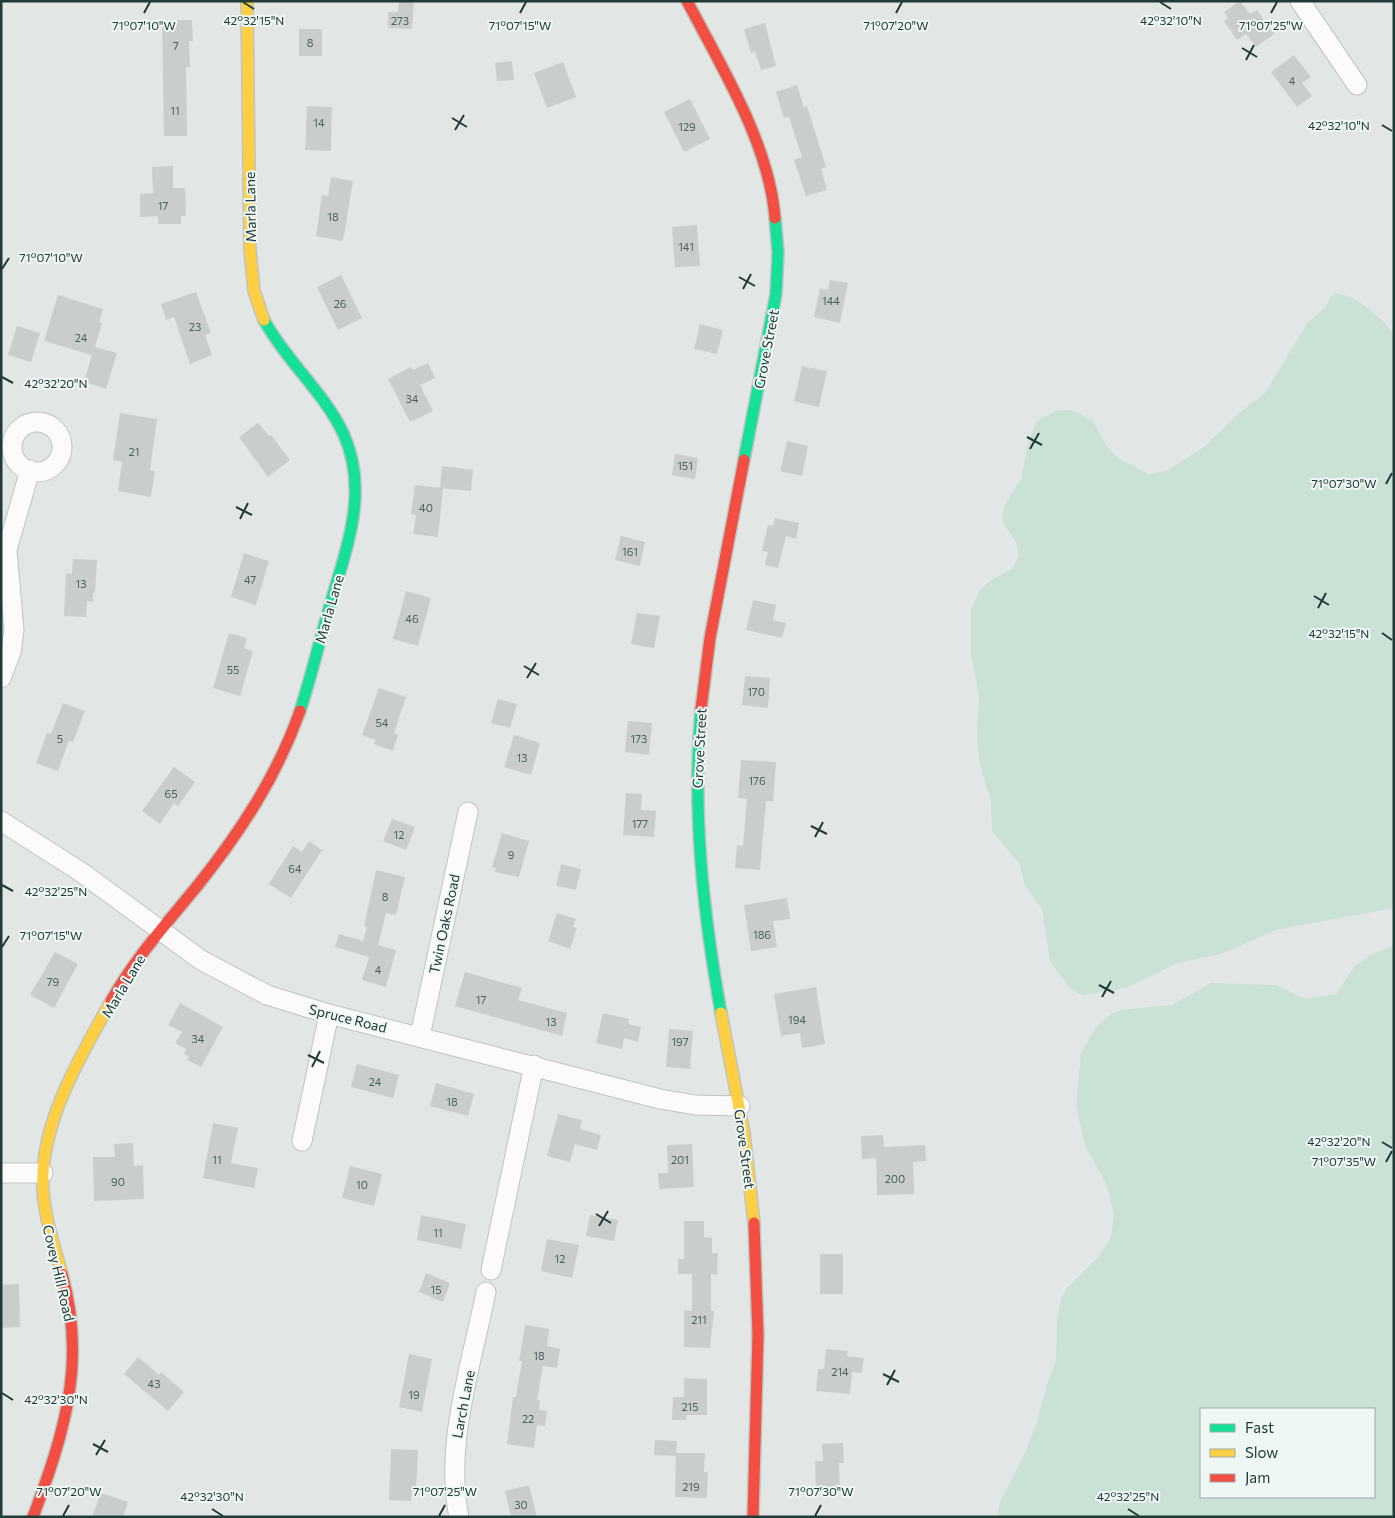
<svg xmlns="http://www.w3.org/2000/svg" width="1395" height="1518" viewBox="0 0 1395 1518" font-family="Commissioner,sans-serif">
  <style>
    .green { fill: #cae1d5; fill-rule: evenodd }
    .building { fill: #c9cecd }
    .lines { fill: none; stroke-linecap: round; stroke-linejoin: round }
    .street-casing { stroke: #bfc4c3; stroke-width: 21 }
    .fast-casing { stroke: #bec5c3; stroke-width: 14 }
    .slow-casing { stroke: #bec5c3; stroke-width: 14 }
    .jam-casing { stroke: #bec5c3; stroke-width: 14 }
    .street { stroke: #fbfbfb; stroke-width: 19 }
    .fast { stroke: #16e098; stroke-width: 11 }
    .slow { stroke: #ffcf43; stroke-width: 11 }
    .jam { stroke: #f24e42; stroke-width: 11 }
    .ticks { fill: none; stroke: #203a37; stroke-width: 2 }
    .labels { text-anchor: middle; dominant-baseline: central; stroke-width: 4; stroke-linejoin: round; paint-order: stroke }
    .number-label { font-size: 11px; fill: #4b605d }
    .street-label { font-size: 14px; fill: #203a37; stroke: #eff7f4 }
    .ticks-label { font-size: 12px; text-anchor: middle; fill: #203a37; stroke: #eff7f4; stroke-width: 4; stroke-linejoin: round; paint-order: stroke }
  </style>
  <rect width="100%" height="100%" fill="#e2e7e6"/>
  <path class="green" d="M 1337,293 C 1361,298 1379,316 1394,334 L 1394,908 L 1276,930 L 1221,954 L 1177,963 L 1126,988 L 1083,995 L 1071,989 L 1050,961 L 1042,909 L 1025,886 L 1020,864 L 992,831 L 991,801 L 980,766 L 977,735 L 979,697 L 971,652 L 971,609 L 980,590 L 991,580 L 1012,569 L 1019,556 L 1016,542 L 1003,523 L 1002,516 L 1006,503 L 1022,477 L 1028,442 L 1037,421 L 1057,410 L 1072,410 L 1093,421 L 1108,448 L 1120,459 L 1149,474 L 1166,471 L 1204,447 L 1239,413 L 1265,393 L 1308,322 L 1325,308 L 1331,296 Z
    M 1394,945 L 1394,1517 L 997,1517 L 1000,1502 L 1026,1451 L 1037,1421 L 1048,1381 L 1056,1361 L 1057,1320 L 1061,1299 L 1067,1288 L 1099,1256 L 1111,1237 L 1114,1213 L 1109,1194 L 1105,1182 L 1085,1146 L 1076,1106 L 1081,1053 L 1096,1027 L 1111,1014 L 1120,1010 L 1172,1005 L 1211,983 L 1276,985 L 1305,999 L 1336,994 L 1354,967 L 1371,955 ZM 1201,1409 L 1374,1409 L 1374,1497 L 1201,1497 Z"/>
  <path class="building" d="M 399,1 L 414,1 L 412,29 L 388,28 L 388,12 L 398,12 Z
    M 1240,1 L 1250,14 L 1257,10 L 1274,34 L 1256,47 L 1246,34 L 1237,40 L 1224,21 L 1228,18 L 1224,12 Z
    M 162,20 L 192,20 L 193,41 L 189,41 L 190,67 L 186,67 L 187,136 L 164,136 Z
    M 765,23 L 776,66 L 761,70 L 755,52 L 751,53 L 744,29 Z
    M 299,29 L 322,29 L 322,56 L 299,56 Z
    M 1294,55 L 1311,77 L 1302,83 L 1312,96 L 1297,107 L 1271,72 Z
    M 512,61 L 514,80 L 497,81 L 495,63 Z
    M 563,62 L 576,97 L 547,108 L 534,73 Z
    M 797,85 L 804,107 L 807,106 L 826,167 L 821,169 L 827,190 L 806,196 L 794,160 L 802,157 L 789,117 L 784,118 L 776,92 Z
    M 690,99 L 710,139 L 684,152 L 664,112 Z
    M 307,106 L 332,107 L 331,151 L 305,150 Z
    M 173,166 L 173,188 L 185,188 L 186,216 L 181,216 L 181,224 L 158,224 L 158,216 L 140,217 L 140,194 L 153,193 L 152,167 Z
    M 331,177 L 353,181 L 343,241 L 316,236 L 322,195 L 328,196 Z
    M 697,225 L 700,266 L 675,267 L 672,227 Z
    M 341,275 L 362,318 L 338,330 L 317,287 Z
    M 830,280 L 848,283 L 840,323 L 814,317 L 820,288 L 828,290 Z
    M 196,292 L 211,333 L 205,335 L 212,355 L 190,364 L 174,317 L 166,320 L 161,304 Z
    M 58,295 L 103,309 L 99,322 L 102,323 L 95,347 L 117,353 L 106,389 L 84,382 L 92,355 L 44,341 Z
    M 700,324 L 723,330 L 717,354 L 694,349 Z
    M 17,326 L 40,333 L 31,362 L 8,355 Z
    M 428,363 L 435,378 L 420,385 L 433,411 L 410,422 L 388,379 L 411,367 L 413,370 Z
    M 802,366 L 827,371 L 819,407 L 794,401 Z
    M 120,413 L 157,419 L 150,470 L 155,471 L 151,497 L 118,491 L 122,462 L 113,460 Z
    M 258,423 L 269,436 L 271,435 L 290,460 L 268,477 L 239,437 Z
    M 787,441 L 808,446 L 802,476 L 780,471 Z
    M 675,454 L 698,458 L 695,479 L 672,475 Z
    M 442,466 L 473,470 L 471,491 L 440,488 Z
    M 415,485 L 443,488 L 438,537 L 413,534 L 416,515 L 411,514 Z
    M 775,518 L 799,523 L 796,539 L 786,536 L 778,568 L 765,565 L 768,552 L 762,551 L 768,525 L 773,526 Z
    M 621,536 L 645,542 L 640,566 L 615,560 Z
    M 244,553 L 269,561 L 256,605 L 231,597 Z
    M 73,559 L 97,560 L 95,593 L 93,593 L 93,602 L 87,601 L 86,617 L 64,616 L 66,573 L 72,574 Z
    M 406,591 L 431,598 L 418,646 L 393,639 Z
    M 753,600 L 776,605 L 773,620 L 786,623 L 782,638 L 746,630 Z
    M 637,613 L 660,616 L 654,648 L 631,644 Z
    M 229,633 L 247,638 L 244,648 L 253,651 L 240,696 L 213,688 Z
    M 745,676 L 770,678 L 768,708 L 742,705 Z
    M 379,688 L 406,697 L 394,733 L 398,735 L 393,751 L 374,744 L 376,740 L 362,735 Z
    M 498,699 L 517,704 L 510,728 L 491,723 Z
    M 63,703 L 85,711 L 73,742 L 69,741 L 58,771 L 36,763 L 47,733 L 51,734 Z
    M 628,721 L 652,723 L 649,755 L 625,752 Z
    M 514,735 L 540,743 L 531,775 L 504,767 Z
    M 741,760 L 776,762 L 773,801 L 766,801 L 760,870 L 735,868 L 737,845 L 743,846 L 747,799 L 738,798 Z
    M 174,767 L 195,782 L 178,806 L 174,803 L 160,824 L 142,811 Z
    M 626,793 L 642,794 L 641,810 L 656,811 L 654,837 L 623,835 Z
    M 392,819 L 415,827 L 406,850 L 383,841 Z
    M 502,833 L 529,841 L 519,877 L 495,872 L 496,868 L 492,867 Z
    M 309,841 L 322,850 L 291,898 L 269,884 L 293,846 L 302,852 Z
    M 561,864 L 581,869 L 576,890 L 556,886 Z
    M 376,870 L 405,877 L 396,915 L 386,913 L 378,945 L 396,950 L 386,987 L 362,980 L 369,957 L 335,947 L 339,934 L 363,941 L 367,927 L 364,926 Z
    M 787,898 L 790,919 L 773,921 L 777,947 L 751,951 L 744,905 Z
    M 557,913 L 576,919 L 573,927 L 577,928 L 570,949 L 548,941 Z
    M 55,952 L 78,964 L 54,1008 L 30,995 Z
    M 465,972 L 522,988 L 518,1000 L 567,1013 L 562,1036 L 455,1006 Z
    M 816,987 L 825,1044 L 802,1048 L 800,1033 L 781,1036 L 774,994 Z
    M 180,1003 L 223,1027 L 201,1067 L 187,1060 L 189,1057 L 184,1054 L 186,1049 L 175,1043 L 182,1032 L 168,1025 Z
    M 603,1013 L 629,1019 L 628,1024 L 641,1027 L 638,1042 L 624,1038 L 622,1049 L 596,1043 Z
    M 669,1029 L 693,1031 L 690,1069 L 666,1067 Z
    M 357,1064 L 399,1075 L 393,1098 L 351,1087 Z
    M 436,1083 L 474,1094 L 468,1116 L 430,1106 Z
    M 558,1114 L 582,1120 L 580,1129 L 601,1135 L 597,1150 L 575,1144 L 570,1162 L 547,1156 Z
    M 213,1123 L 238,1128 L 231,1163 L 258,1168 L 254,1188 L 203,1178 Z
    M 883,1135 L 884,1147 L 925,1145 L 926,1161 L 913,1162 L 914,1194 L 877,1195 L 876,1158 L 862,1159 L 861,1136 Z
    M 133,1143 L 134,1166 L 143,1165 L 144,1199 L 94,1201 L 93,1157 L 115,1157 L 114,1144 Z
    M 692,1144 L 694,1187 L 659,1189 L 658,1173 L 668,1173 L 667,1145 Z
    M 350,1166 L 382,1174 L 374,1206 L 342,1198 Z
    M 421,1215 L 466,1224 L 461,1249 L 417,1240 Z
    M 590,1215 L 618,1220 L 614,1241 L 586,1236 Z
    M 684,1221 L 704,1221 L 704,1237 L 712,1238 L 712,1253 L 718,1253 L 717,1275 L 711,1274 L 711,1311 L 714,1311 L 710,1348 L 684,1347 L 684,1311 L 692,1311 L 692,1274 L 678,1274 L 678,1259 L 684,1259 Z
    M 547,1239 L 579,1245 L 572,1278 L 541,1271 Z
    M 820,1254 L 843,1254 L 843,1294 L 820,1294 Z
    M 426,1273 L 450,1283 L 443,1302 L 419,1292 Z
    M 19,1284 L 20,1327 L 1,1328 L 1,1285 Z
    M 525,1325 L 549,1329 L 547,1346 L 560,1349 L 557,1368 L 543,1366 L 537,1400 L 540,1400 L 539,1410 L 547,1411 L 545,1426 L 537,1425 L 534,1448 L 507,1444 L 513,1397 L 516,1397 L 522,1361 L 519,1361 Z
    M 826,1349 L 848,1351 L 847,1356 L 864,1358 L 862,1373 L 852,1372 L 850,1394 L 816,1391 L 818,1369 L 824,1369 Z
    M 409,1354 L 432,1359 L 422,1412 L 399,1407 Z
    M 138,1357 L 159,1375 L 161,1372 L 184,1392 L 168,1411 L 124,1374 Z
    M 684,1378 L 707,1379 L 707,1415 L 687,1415 L 686,1420 L 672,1420 L 673,1397 L 684,1397 Z
    M 655,1440 L 677,1441 L 676,1456 L 654,1455 Z
    M 843,1443 L 844,1463 L 839,1463 L 840,1493 L 816,1494 L 815,1461 L 823,1461 L 822,1444 Z
    M 391,1449 L 418,1450 L 416,1490 L 412,1490 L 411,1501 L 389,1500 Z
    M 676,1453 L 705,1453 L 704,1472 L 708,1472 L 707,1498 L 675,1497 Z
    M 529,1485 L 537,1517 L 511,1517 L 505,1491 Z
    M 101,1493 L 128,1502 L 123,1517 L 92,1517 Z"/>
  <g class="lines">
    <g class="street-casing">
      <path id="street" d="M 1300,1 L 1357,85
        M12 447a25 25 0 1 1 50 0a25 25 0 1 1-50 0Z
        M 1,678 L 11,652 L 14,630 L 7,550 L 30,470
        M 1,821 L 81,872 L 201,960 L 267,995 L 329,1014 L 660,1099 L 695,1105 L 740,1106
        M 420,1036 L 468,812
        M 302,1141 L 329,1014
        M 1,1173 L 43,1173
        M 491,1270 L 534,1065
        M 459,1517 C 444,1446 472,1362 486,1292"/>
    </g>
    <g class="fast-casing">
      <path id="fast" d="M 264,320 C 286,361 325,393 344,435 C 370,494 345,551 329,609 C 319,643 311,677 300,711
        M 744,460 L 776,294 L 778,252 L 775,218
        M 701,709 C 692,811 703,912 721,1013"/>
    </g>
    <g class="slow-casing">
      <path id="slow" d="M 247,1 L 250,250 L 254,291 L 264,320
        M 721,1013 L 744,1133 L 754,1223
        M 62,1274 C 53,1242 41,1208 43,1173 C 46,1112 83,1053 111,1001"/>
    </g>
    <g class="jam-casing">
      <path id="jam" d="M 687,1 C 721,66 769,143 775,218
        M 701,709 L 710,638 L 744,460
        M 111,1001 C 135,958 167,923 198,885 C 241,831 277,776 300,711
        M 33,1517 C 64,1434 87,1362 62,1274
        M 753,1517 L 758,1335 L 754,1223"/>
    </g>
    <use href="#street" class="street"/>
    <use href="#fast" class="fast"/>
    <use href="#slow" class="slow"/>
    <use href="#jam" class="jam"/>
  </g>
  <path class="ticks" d="M 243,2 L 254,9M 1160,2 L 1171,9M 144,13 L 150,2M 520,13 L 526,2M 896,13 L 902,2M 1271,13 L 1277,2M 1242,48 L 1257,57M 1246,60 L 1254,45M 452,118 L 467,127M 1382,125 L 1392,131M 455,130 L 464,115M 2,269 L 9,258M 739,277 L 755,286M 743,289 L 751,274M 2,377 L 13,383M 1027,437 L 1042,445M 1030,449 L 1039,433M 1386,484 L 1392,473M 236,507 L 252,515M 240,519 L 248,503M 1314,596 L 1329,605M 1318,608 L 1326,593M 1382,633 L 1392,640M 524,666 L 539,675M 527,678 L 536,663M 811,826 L 827,834M 815,837 L 823,822M 2,885 L 13,891M 2,947 L 9,936M 1099,985 L 1114,993M 1102,997 L 1111,981M 308,1055 L 324,1063M 312,1067 L 320,1051M 1382,1142 L 1392,1148M 1386,1162 L 1392,1151M 596,1214 L 611,1223M 599,1226 L 608,1211M 883,1374 L 899,1382M 887,1385 L 895,1370M 2,1393 L 13,1400M 93,1444 L 108,1452M 96,1455 L 105,1440M 212,1509 L 223,1516M 1128,1509 L 1139,1516M 63,1516 L 69,1505M 439,1516 L 445,1505M 815,1516 L 821,1505"/>
  <g class="labels">
    <g class="number-label">
      <text x="400" y="20">273</text>
      <text x="310" y="42">8</text>
      <text x="176" y="45">7</text>
      <text x="1292" y="80">4</text>
      <text x="175" y="110">11</text>
      <text x="319" y="122">14</text>
      <text x="687" y="126">129</text>
      <text x="163" y="205">17</text>
      <text x="333" y="216">18</text>
      <text x="686" y="246">141</text>
      <text x="831" y="300">144</text>
      <text x="340" y="303">26</text>
      <text x="195" y="326">23</text>
      <text x="81" y="337">24</text>
      <text x="412" y="398">34</text>
      <text x="134" y="451">21</text>
      <text x="685" y="465">151</text>
      <text x="426" y="507">40</text>
      <text x="630" y="551">161</text>
      <text x="250" y="579">47</text>
      <text x="81" y="583">13</text>
      <text x="412" y="618">46</text>
      <text x="233" y="669">55</text>
      <text x="756" y="691">170</text>
      <text x="382" y="722">54</text>
      <text x="60" y="738">5</text>
      <text x="639" y="738">173</text>
      <text x="522" y="757">13</text>
      <text x="757" y="780">176</text>
      <text x="171" y="793">65</text>
      <text x="640" y="823">177</text>
      <text x="399" y="834">12</text>
      <text x="511" y="854">9</text>
      <text x="295" y="868">64</text>
      <text x="385" y="896">8</text>
      <text x="762" y="934">186</text>
      <text x="378" y="969">4</text>
      <text x="53" y="981">79</text>
      <text x="481" y="999">17</text>
      <text x="797" y="1019">194</text>
      <text x="551" y="1021">13</text>
      <text x="198" y="1038">34</text>
      <text x="680" y="1041">197</text>
      <text x="375" y="1081">24</text>
      <text x="452" y="1101">18</text>
      <text x="217" y="1159">11</text>
      <text x="680" y="1159">201</text>
      <text x="895" y="1178">200</text>
      <text x="118" y="1181">90</text>
      <text x="362" y="1184">10</text>
      <text x="438" y="1232">11</text>
      <text x="560" y="1258">12</text>
      <text x="436" y="1289">15</text>
      <text x="699" y="1319">211</text>
      <text x="539" y="1355">18</text>
      <text x="840" y="1371">214</text>
      <text x="154" y="1383">43</text>
      <text x="414" y="1394">19</text>
      <text x="690" y="1406">215</text>
      <text x="528" y="1418">22</text>
      <text x="691" y="1486">219</text>
      <text x="521" y="1504">30</text>
    </g>
    <g class="street-label">
      <text transform="translate(250 207) rotate(-91)">Marla Lane</text>
      <text transform="translate(766 349) rotate(-79)">Grove Street</text>
      <text transform="translate(329 609) rotate(-74)">Marla Lane</text>
      <text transform="translate(699 748) rotate(-87)">Grove Street</text>
      <text transform="translate(444 924) rotate(-78)">Twin Oaks Road</text>
      <text transform="translate(123 986) rotate(-59)">Marla Lane</text>
      <text transform="translate(348 1018) rotate(14)">Spruce Road</text>
      <text transform="translate(745 1149) rotate(82)">Grove Street</text>
      <text transform="translate(59 1273) rotate(77)">Covey Hill Road</text>
      <text transform="translate(463 1404) rotate(-79)">Larch Lane</text>
    </g>
  </g>
  <g class="ticks-label">
    <text x="254" y="25">42°32'15"N</text>
    <text x="1171" y="25">42°32'10"N</text>
    <text x="144" y="30">71°07'10"W</text>
    <text x="520" y="30">71°07'15"W</text>
    <text x="896" y="30">71°07'20"W</text>
    <text x="1271" y="30">71°07'25"W</text>
    <text x="1339" y="130">42°32'10"N</text>
    <text x="51" y="262">71°07'10"W</text>
    <text x="56" y="388">42°32'20"N</text>
    <text x="1344" y="488">71°07'30"W</text>
    <text x="1339" y="638">42°32'15"N</text>
    <text x="56" y="896">42°32'25"N</text>
    <text x="51" y="940">71°07'15"W</text>
    <text x="1339" y="1146">42°32'20"N</text>
    <text x="1344" y="1166">71°07'35"W</text>
    <text x="56" y="1404">42°32'30"N</text>
    <text x="69" y="1496">71°07'20"W</text>
    <text x="445" y="1496">71°07'25"W</text>
    <text x="821" y="1496">71°07'30"W</text>
    <text x="212" y="1501">42°32'30"N</text>
    <text x="1128" y="1501">42°32'25"N</text>
  </g>
  <rect width="1395" height="1518" fill="none" stroke="#203a37" stroke-width="5"/>
  <rect x="1200" y="1408" width="175" height="90" fill="#eff7f4" stroke="#9caba8"/>
  <rect x="1210" y="1424" width="25" height="8" fill="#16e098" stroke="#9caba8"/>
  <text x="1245" y="1433" font-size="15" fill="#203a37">Fast</text>
  <rect x="1210" y="1449" width="25" height="8" fill="#ffcf43" stroke="#9caba8"/>
  <text x="1245" y="1458" font-size="15" fill="#203a37">Slow</text>
  <rect x="1210" y="1474" width="25" height="8" fill="#f24e42" stroke="#9caba8"/>
  <text x="1245" y="1483" font-size="15" fill="#203a37">Jam</text>
</svg>
